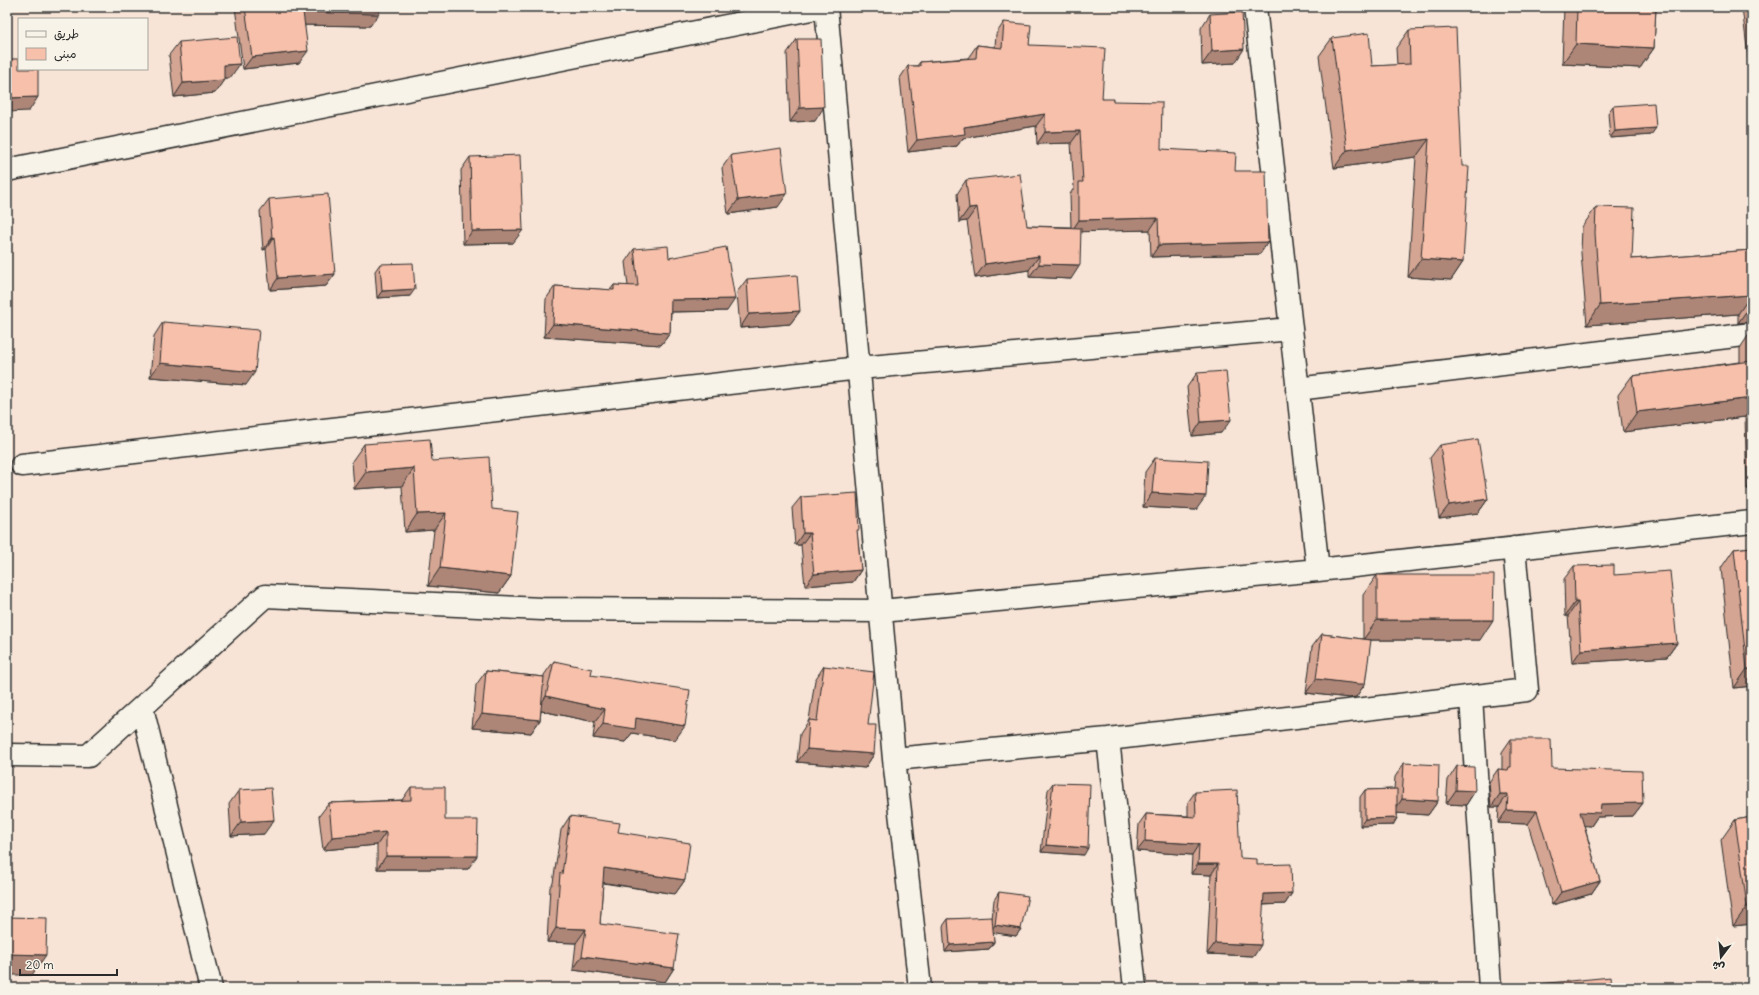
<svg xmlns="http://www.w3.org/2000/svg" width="1759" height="995" viewBox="0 0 1759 995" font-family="Delius,'Playpen Sans Arabic',sans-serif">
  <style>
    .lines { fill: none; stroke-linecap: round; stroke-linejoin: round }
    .minor-casing { stroke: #2b2b2b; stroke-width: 25 }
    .minor { stroke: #f7f3e8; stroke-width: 22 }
    .wall { fill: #d4a593; stroke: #2b2b2b }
    .shaded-wall { fill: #ad8678; stroke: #2b2b2b }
    .building { fill: #f7c0ab; stroke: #2b2b2b }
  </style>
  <rect width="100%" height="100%" fill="#f7e4d6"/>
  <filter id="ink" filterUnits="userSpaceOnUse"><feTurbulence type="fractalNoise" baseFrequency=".025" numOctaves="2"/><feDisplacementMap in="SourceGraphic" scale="8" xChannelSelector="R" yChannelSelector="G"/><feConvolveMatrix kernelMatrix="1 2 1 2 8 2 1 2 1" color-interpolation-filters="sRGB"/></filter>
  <g filter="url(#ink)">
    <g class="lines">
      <g class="minor-casing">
        <path id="minor" d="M 826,7 L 894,759 L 920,988
          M 1255,7 L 1318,570
          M 7,170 L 821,7
          M 1297,389 L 1752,334
          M 22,465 L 859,368 L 1291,329
          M 1471,697 L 1490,988
          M 142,708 L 211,988
          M 1108,739 L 1135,988
          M 7,755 L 88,756 L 265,596 L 542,609 L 881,611 L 1318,570 L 1752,522
          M 894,759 L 1108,739 L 1527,690 L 1514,548"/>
      </g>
      <use href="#minor" class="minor"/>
    </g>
    <path class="wall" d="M 235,7 L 379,7 L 370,26 L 305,25 L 299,63 L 243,69 Z
      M 1564,7 L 1656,7 L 1654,48 L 1640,68 L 1562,64 Z
      M 1742,7 L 1752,7 L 1752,73 L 1750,73 Z
      M 1210,14 L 1235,63 L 1202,65 L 1201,28 Z
      M 1004,22 L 1029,45 L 1102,99 L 1113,101 L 1161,149 L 1235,171 L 1268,242 L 1260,254 L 1151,257 L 1150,230 L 1081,231 L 1071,279 L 1029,277 L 1029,270 L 975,278 L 967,221 L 959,222 L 957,194 L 966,180 L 1027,226 L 1071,227 L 1070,194 L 1074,188 L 1071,143 L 1037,144 L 1036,126 L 963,138 L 957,146 L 908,152 L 900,78 L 908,66 L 917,66 L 920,62 L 968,58 L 977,45 L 995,47 L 996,34 Z
      M 1409,30 L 1463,262 L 1451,280 L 1408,277 L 1416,157 L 1334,168 L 1319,56 L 1332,38 L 1372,66 L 1397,65 L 1396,48 Z
      M 797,39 L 815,121 L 790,122 L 787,53 Z
      M 179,42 L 230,78 L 224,78 L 215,93 L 174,97 L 169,55 Z
      M 1613,106 L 1651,135 L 1610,138 L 1608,113 Z
      M 731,155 L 778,207 L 728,214 L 722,168 Z
      M 470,157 L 513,243 L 463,244 L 461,170 Z
      M 269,199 L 335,274 L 326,286 L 270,290 L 266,249 L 263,250 L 260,211 Z
      M 1596,207 L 1632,259 L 1752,250 L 1752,322 L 1738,323 L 1738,314 L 1587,325 L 1581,253 L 1582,227 Z
      M 634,249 L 669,258 L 727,311 L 671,312 L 670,333 L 661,345 L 544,337 L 546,299 L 555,286 L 610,290 L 614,285 L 628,286 L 625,262 Z
      M 380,264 L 410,296 L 377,298 L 375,271 Z
      M 747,279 L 800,311 L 790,324 L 740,328 L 737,292 Z
      M 163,322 L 246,385 L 150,377 L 154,336 Z
      M 1752,330 L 1752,489 L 1747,489 L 1745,417 L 1623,432 L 1618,395 L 1632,376 L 1740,362 L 1740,348 Z
      M 1197,373 L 1221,433 L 1192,436 L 1187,387 Z
      M 364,444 L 432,461 L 492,509 L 511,576 L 499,593 L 428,586 L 434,530 L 405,532 L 402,486 L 354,489 L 352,461 Z
      M 1440,445 L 1488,499 L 1478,513 L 1439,518 L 1430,458 Z
      M 1155,458 L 1196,510 L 1143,507 L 1145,472 Z
      M 801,497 L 857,532 L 861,570 L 853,582 L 805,586 L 801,545 L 795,545 L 792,508 Z
      M 1752,547 L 1752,686 L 1734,688 L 1721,568 L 1734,549 Z
      M 1574,566 L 1614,575 L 1677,643 L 1667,657 L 1572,663 L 1568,616 L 1565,616 L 1564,579 Z
      M 1377,575 L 1480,640 L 1370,640 L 1365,684 L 1356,697 L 1349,698 L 1306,693 L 1312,647 L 1322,634 L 1363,639 L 1363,595 Z
      M 554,661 L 591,675 L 675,740 L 632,733 L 625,742 L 593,738 L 595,722 L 541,711 L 540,720 L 531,733 L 472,728 L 476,685 L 486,671 L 544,677 L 544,675 Z
      M 824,666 L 868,725 L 874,754 L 865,768 L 797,762 L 800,734 L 809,720 L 815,680 Z
      M 1511,739 L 1552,768 L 1643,803 L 1633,816 L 1597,817 L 1591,826 L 1584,825 L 1600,881 L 1591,894 L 1552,905 L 1528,824 L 1498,823 L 1499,807 L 1491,807 L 1489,782 L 1498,769 L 1502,770 L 1502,752 Z
      M 1404,763 L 1438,801 L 1428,815 L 1397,813 L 1397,818 L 1393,825 L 1360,826 L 1360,797 L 1365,790 L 1394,789 L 1395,777 Z
      M 1457,766 L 1475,791 L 1466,805 L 1446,804 L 1448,780 Z
      M 1053,783 L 1084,855 L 1041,852 L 1048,790 Z
      M 411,787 L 445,820 L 468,869 L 377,869 L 377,845 L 323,850 L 319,816 L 329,803 L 402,800 Z
      M 239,790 L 264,834 L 231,836 L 229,804 Z
      M 1195,792 L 1240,858 L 1257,865 L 1292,893 L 1285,904 L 1263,905 L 1254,956 L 1207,954 L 1211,875 L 1191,874 L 1192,855 L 1137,851 L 1139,824 L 1146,814 L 1188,816 L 1188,802 Z
      M 570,816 L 618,832 L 685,880 L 675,894 L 603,883 L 600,924 L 674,968 L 665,982 L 573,970 L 576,943 L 547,942 L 550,887 L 553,883 L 561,830 Z
      M 1752,817 L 1752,924 L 1733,926 L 1721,840 L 1735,820 Z
      M 999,892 L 1021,929 L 1016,936 L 993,932 L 994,942 L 989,949 L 945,952 L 943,926 L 948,919 L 992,919 L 994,900 Z"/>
    <path class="shaded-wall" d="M 83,7 L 118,7 L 81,10 Z
      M 303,12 L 379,14 L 370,26 L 295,25 Z
      M 11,13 L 7,19 L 7,14 Z
      M 1576,44 L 1654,48 L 1640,68 L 1562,64 Z
      M 1244,49 L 1235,63 L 1202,65 L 1212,51 Z
      M 308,51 L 299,63 L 243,69 L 252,57 Z
      M 240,64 L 230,78 L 215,78 L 224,65 Z
      M 224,80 L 215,93 L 174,97 L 183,83 Z
      M 38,97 L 29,111 L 7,112 L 7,98 Z
      M 824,107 L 815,121 L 790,122 L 800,108 Z
      M 1045,114 L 1036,126 L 963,138 L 957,146 L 908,152 L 917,140 L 964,127 Z
      M 1656,128 L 1651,135 L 1610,138 L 1615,131 Z
      M 1080,131 L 1071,143 L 1037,144 L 1045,132 Z
      M 1429,139 L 1416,157 L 1334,168 L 1347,150 Z
      M 787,194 L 778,207 L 728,214 L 738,200 Z
      M 977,207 L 967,221 L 959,222 L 969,208 Z
      M 1158,218 L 1150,230 L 1071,232 L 1079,220 Z
      M 523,230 L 513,243 L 463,244 L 472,231 Z
      M 274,237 L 266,249 L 263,250 L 272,238 Z
      M 1268,242 L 1260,254 L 1151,257 L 1159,245 Z
      M 1039,256 L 1029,270 L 975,278 L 985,264 Z
      M 1421,259 L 1463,262 L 1451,280 L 1408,277 Z
      M 1039,264 L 1080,265 L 1071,279 L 1029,277 Z
      M 335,274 L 326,286 L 270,290 L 278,278 Z
      M 415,289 L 410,296 L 377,298 L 382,291 Z
      M 1751,295 L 1738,314 L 1587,325 L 1600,305 Z
      M 735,299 L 727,311 L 663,312 L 671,300 Z
      M 1752,303 L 1752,322 L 1738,323 Z
      M 800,311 L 790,324 L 740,328 L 749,314 Z
      M 553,324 L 670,333 L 661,345 L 544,337 Z
      M 160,363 L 255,372 L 246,385 L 150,377 Z
      M 1752,398 L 1752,407 L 1745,417 L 1623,432 L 1637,412 Z
      M 1231,420 L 1221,433 L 1192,436 L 1201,422 Z
      M 414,468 L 402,486 L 354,489 L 366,472 Z
      M 1752,481 L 1752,489 L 1747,489 Z
      M 1152,493 L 1206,496 L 1196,510 L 1143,507 Z
      M 1488,499 L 1478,513 L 1439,518 L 1449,505 Z
      M 446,513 L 434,530 L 405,532 L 417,514 Z
      M 803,533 L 810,533 L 801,545 L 795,545 Z
      M 440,568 L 511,576 L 499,593 L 428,586 Z
      M 861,570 L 853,582 L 805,586 L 814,574 Z
      M 1575,602 L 1578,602 L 1568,616 L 1565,616 Z
      M 1377,620 L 1493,620 L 1480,640 L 1363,640 Z
      M 1677,643 L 1667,657 L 1572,663 L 1581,650 Z
      M 1747,669 L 1752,669 L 1752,686 L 1734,688 Z
      M 1316,679 L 1365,684 L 1356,697 L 1349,698 L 1306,693 Z
      M 546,696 L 605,709 L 595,722 L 537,710 Z
      M 482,714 L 540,720 L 531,733 L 472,728 Z
      M 636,718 L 685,726 L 675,740 L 632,733 L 625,742 L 593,738 L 603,724 Z
      M 807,749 L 874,754 L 865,768 L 797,762 Z
      M 1456,790 L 1475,791 L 1466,805 L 1446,804 Z
      M 1500,794 L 1508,794 L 1499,807 L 1491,807 Z
      M 1402,799 L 1438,801 L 1428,815 L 1393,813 Z
      M 1643,803 L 1633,816 L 1597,817 L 1591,826 L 1571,825 L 1580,812 L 1601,804 Z
      M 1507,810 L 1537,811 L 1528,824 L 1498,823 Z
      M 1397,818 L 1393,825 L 1360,826 L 1365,819 Z
      M 274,820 L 264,834 L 231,836 L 241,822 Z
      M 386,832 L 377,845 L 323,850 L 332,837 Z
      M 1145,841 L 1199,844 L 1192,855 L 1137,851 Z
      M 1046,845 L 1088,848 L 1084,855 L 1041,852 Z
      M 386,856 L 477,856 L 468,869 L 377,869 Z
      M 1198,864 L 1218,864 L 1211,875 L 1191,874 Z
      M 604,868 L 685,880 L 675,894 L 594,881 Z
      M 1600,881 L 1591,894 L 1552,905 L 1561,892 Z
      M 1292,893 L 1285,904 L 1256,905 L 1264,894 Z
      M 1747,906 L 1752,906 L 1752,924 L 1733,926 Z
      M 995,925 L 1021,929 L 1016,936 L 990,932 Z
      M 556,928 L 586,929 L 576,943 L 547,942 Z
      M 994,942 L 989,949 L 945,952 L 950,945 Z
      M 1215,943 L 1261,945 L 1254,956 L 1207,954 Z
      M 7,954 L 46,955 L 32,975 L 7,975 Z
      M 582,956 L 674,968 L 665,982 L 573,970 Z"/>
    <path class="building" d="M 7,7 L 10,7 L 11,13 L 7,14 Z
      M 245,7 L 379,7 L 379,14 L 303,12 L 308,51 L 252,57 Z
      M 1577,7 L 1656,7 L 1654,48 L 1576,44 Z
      M 1242,12 L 1244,49 L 1212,51 L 1210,14 Z
      M 1004,22 L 1031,25 L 1029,45 L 1105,48 L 1102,99 L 1113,99 L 1113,101 L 1162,102 L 1161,149 L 1236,153 L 1235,171 L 1266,171 L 1268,242 L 1159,245 L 1158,218 L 1079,220 L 1079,182 L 1083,182 L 1080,131 L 1045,132 L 1045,114 L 964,127 L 965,134 L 917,140 L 908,66 L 920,66 L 920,62 L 976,58 L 977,45 L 1002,48 Z
      M 1456,28 L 1462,166 L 1469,166 L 1463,262 L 1421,259 L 1429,139 L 1347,150 L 1332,38 L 1369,33 L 1372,66 L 1410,64 L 1409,30 Z
      M 237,37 L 240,64 L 224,65 L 224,80 L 183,83 L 179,42 Z
      M 797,39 L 821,39 L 824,107 L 800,108 Z
      M 7,59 L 19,59 L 19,69 L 38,69 L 38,97 L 7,98 Z
      M 1654,103 L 1656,128 L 1615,131 L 1613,106 Z
      M 781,148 L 787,194 L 738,200 L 731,155 Z
      M 520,155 L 523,230 L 472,231 L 470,157 Z
      M 1020,174 L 1027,226 L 1081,228 L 1080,265 L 1039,264 L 1039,256 L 985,264 L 977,207 L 969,208 L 966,180 Z
      M 328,194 L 335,274 L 278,278 L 274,237 L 272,238 L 269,199 Z
      M 1596,207 L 1634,208 L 1632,259 L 1752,250 L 1752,303 L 1751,295 L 1600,305 L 1595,233 Z
      M 668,246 L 669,258 L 726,247 L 735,299 L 671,300 L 670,333 L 553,324 L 555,286 L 614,290 L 614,285 L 638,286 L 634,249 Z
      M 413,263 L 415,289 L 382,291 L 380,264 Z
      M 797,275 L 800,311 L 749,314 L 747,279 Z
      M 163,322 L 259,330 L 255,372 L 160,363 Z
      M 1752,361 L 1752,398 L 1637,412 L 1632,376 Z
      M 1226,371 L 1231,420 L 1201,422 L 1197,373 Z
      M 430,439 L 432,461 L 489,457 L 492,509 L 518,512 L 511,576 L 440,568 L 446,513 L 417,514 L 414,468 L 366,472 L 364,444 Z
      M 1478,439 L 1488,499 L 1449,505 L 1440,445 Z
      M 1155,458 L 1208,461 L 1206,496 L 1152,493 Z
      M 857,493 L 859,530 L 857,530 L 861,570 L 814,574 L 810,533 L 803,533 L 801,497 Z
      M 1752,547 L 1752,669 L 1747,669 L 1734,549 Z
      M 1614,565 L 1614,575 L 1670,571 L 1677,643 L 1581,650 L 1578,602 L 1575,602 L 1574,566 Z
      M 1377,575 L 1494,575 L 1493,620 L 1377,620 Z
      M 1322,634 L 1371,640 L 1365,684 L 1359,684 L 1316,679 Z
      M 554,661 L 592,669 L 591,675 L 690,690 L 685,726 L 636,718 L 635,729 L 603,724 L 605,709 L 546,696 Z
      M 824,666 L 874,672 L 868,725 L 876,725 L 874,754 L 807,749 L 809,720 L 817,721 Z
      M 486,671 L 544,677 L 540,720 L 482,714 Z
      M 1511,739 L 1551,739 L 1552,768 L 1642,771 L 1643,803 L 1601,804 L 1600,813 L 1580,812 L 1600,881 L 1561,892 L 1537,811 L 1507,810 L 1508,794 L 1500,794 L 1498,769 L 1508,770 L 1509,767 L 1511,767 Z
      M 1404,763 L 1439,765 L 1438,801 L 1402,799 Z
      M 1457,766 L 1474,767 L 1475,791 L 1456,790 Z
      M 1053,783 L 1090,784 L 1088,848 L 1046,845 Z
      M 411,787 L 445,787 L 445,820 L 478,820 L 477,856 L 386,856 L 386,832 L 332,837 L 329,803 L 411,800 Z
      M 271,788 L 274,820 L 241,822 L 239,790 Z
      M 1397,789 L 1397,818 L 1365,819 L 1365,790 Z
      M 1237,790 L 1240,858 L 1257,859 L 1257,865 L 1291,864 L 1292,893 L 1264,894 L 1261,945 L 1215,943 L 1218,864 L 1198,864 L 1199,844 L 1145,841 L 1146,814 L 1196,817 L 1195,792 Z
      M 570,816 L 620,823 L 618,832 L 690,843 L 685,880 L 604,868 L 600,924 L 679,934 L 674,968 L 582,956 L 586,929 L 556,928 L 560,873 L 562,874 Z
      M 1752,817 L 1752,906 L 1747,906 L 1735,820 Z
      M 999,892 L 1028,896 L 1021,929 L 995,925 Z
      M 7,917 L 47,918 L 46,955 L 7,954 Z
      M 992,917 L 994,942 L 950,945 L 948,919 Z
      M 1611,977 L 1612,988 L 1529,988 L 1528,985 Z"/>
  </g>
  <rect width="1759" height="995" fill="none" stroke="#f7f3e8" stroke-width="24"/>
  <rect x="12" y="12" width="1735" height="971" fill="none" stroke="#2b2b2b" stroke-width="1.5" filter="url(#ink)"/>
  <rect x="18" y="18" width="130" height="52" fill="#f7f3e8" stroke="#a5a39c"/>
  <rect x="26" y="31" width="20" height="6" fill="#f7f3e8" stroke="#a5a39c"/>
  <text x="54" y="38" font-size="12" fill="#2b2b2b">طريق</text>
  <rect x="26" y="48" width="20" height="12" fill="#f7c0ab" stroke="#a5a39c"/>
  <text x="54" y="58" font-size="12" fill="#2b2b2b">مبنى</text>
  <g transform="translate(1721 957) rotate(196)" stroke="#f7f3e8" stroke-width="3" paint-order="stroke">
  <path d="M0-3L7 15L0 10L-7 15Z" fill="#2b2b2b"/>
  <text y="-6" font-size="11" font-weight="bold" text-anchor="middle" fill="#2b2b2b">ش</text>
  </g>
  <path d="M20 969v6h97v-6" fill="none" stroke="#2b2b2b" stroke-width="2"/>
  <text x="26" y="969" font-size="12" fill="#2b2b2b" stroke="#f7f3e8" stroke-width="3" paint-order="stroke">20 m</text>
</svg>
